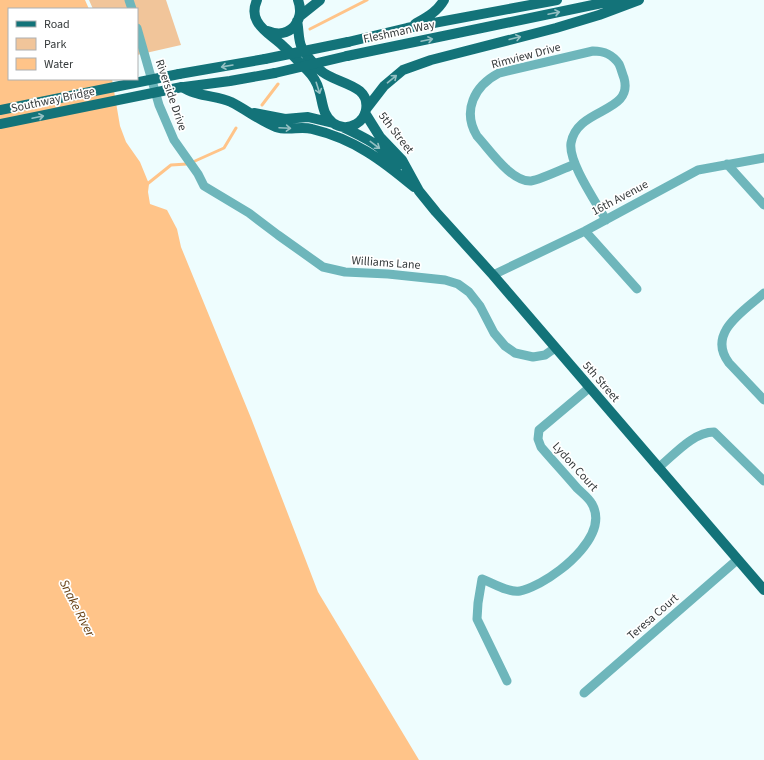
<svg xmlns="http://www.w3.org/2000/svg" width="764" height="760" viewBox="0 0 764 760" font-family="'Source Sans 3',sans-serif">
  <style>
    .green { fill: #f1c59a }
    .water { fill: #ffc489 }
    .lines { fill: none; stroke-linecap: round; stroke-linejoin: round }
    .stream { stroke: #ffc489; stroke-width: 3 }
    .minor { stroke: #6eb6bb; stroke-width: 9 }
    .major { stroke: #137379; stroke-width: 10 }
    .major-bridge { stroke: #137379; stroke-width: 10 }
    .oneway { stroke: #95c0c3 }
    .labels { text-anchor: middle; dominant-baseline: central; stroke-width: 3.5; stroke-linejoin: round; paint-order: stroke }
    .street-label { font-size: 12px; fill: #353a3b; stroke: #fff }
    .water-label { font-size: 13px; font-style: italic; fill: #643e11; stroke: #fff }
  </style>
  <rect width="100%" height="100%" fill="#eefdfe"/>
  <path class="green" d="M 89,0 L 166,0 L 181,45 L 137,55 L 137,9 L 93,9 Z"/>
  <path class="water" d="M 0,0 L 85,0 L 89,9 L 9,9 L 9,79 L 112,79 L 120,126 L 126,142 L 140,162 L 149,184 L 148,192 L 150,204 L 167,210 L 177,229 L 181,247 L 251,418 L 318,592 L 419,760 L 0,760 Z"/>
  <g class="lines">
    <path class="stream" d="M 310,29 L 367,0
      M 262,105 L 278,84
      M 195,161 L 224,148 L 236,128
      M 146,185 L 171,165 L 187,164"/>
    <path class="minor" d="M 129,0 L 132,9
      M 137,28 L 159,105 L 174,140 L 198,174 L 204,186 L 249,213 L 278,235 L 323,267 L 345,272 L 388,274 L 445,280 L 458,284 L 469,292 L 480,306 L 494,333 L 505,346 L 515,353 L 533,357 L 545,355 L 555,348
      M 575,164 C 565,168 540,180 531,181 C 511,182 490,150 477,136 C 462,111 474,86 499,73 L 593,51 C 604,51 612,54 619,64 C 621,68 622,73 624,78 C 634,114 577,107 571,143 C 568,162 596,202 606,220
      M 727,164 L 764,205
      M 585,231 L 637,289
      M 493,275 L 585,231 L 698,170 L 764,158
      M 764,293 C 744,311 706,333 729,363 L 764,400
      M 658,468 C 674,455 693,432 714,432 L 764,481
      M 507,681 L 477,619 L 478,603 L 482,579 C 493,583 508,593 520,591 C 527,590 534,586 540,583 C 563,571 609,534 592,504 C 589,498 582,493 577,488 C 565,474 553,461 541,447 L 538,439 L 539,430 L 589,388
      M 584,693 L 737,560"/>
    <path class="major" d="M 257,0 C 254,7 253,14 257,21 C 262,31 275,38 283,46 C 291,53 299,62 307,70 C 312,75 317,82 319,90 C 323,102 322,115 333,123 C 340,128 349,128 356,124 C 361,121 365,116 366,110 C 371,83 334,84 320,70 C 314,64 306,56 302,48 C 298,41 299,29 297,21
      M 300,16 L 320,0
      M 415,24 C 427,17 437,12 444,0
      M 268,31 C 289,40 306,21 298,0
      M 348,42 L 407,28 L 557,0
      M 347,56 L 602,3 L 622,0
      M 179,74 L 265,59
      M 182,87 C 186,89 191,92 196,93 C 208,97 220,97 231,102 C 247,110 260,121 276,127 C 287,131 301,126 312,129 C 354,139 382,160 414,187
      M 184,87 L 230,81 L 275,73
      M 367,108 L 384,86 L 403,70 L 431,60 L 556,28 L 599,15 L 639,0
      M 254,113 L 285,119 L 308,117 L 333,123
      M 365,113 L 380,137 L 402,160 L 419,191 L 436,212 L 493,275 L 764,590
      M 343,127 C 362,137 387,146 396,168"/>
    <path class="major-bridge" d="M 265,59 L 348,42
      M 275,73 L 347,56
      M 0,110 L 179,74
      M 0,124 L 182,87"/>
  </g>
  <defs><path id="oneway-shaft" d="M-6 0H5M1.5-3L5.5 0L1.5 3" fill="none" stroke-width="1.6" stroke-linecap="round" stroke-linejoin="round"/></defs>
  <g class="oneway">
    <use href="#oneway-shaft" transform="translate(554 13) rotate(-12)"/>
    <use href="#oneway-shaft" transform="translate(515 38) rotate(-14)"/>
    <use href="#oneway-shaft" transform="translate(427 40) rotate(-12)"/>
    <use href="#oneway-shaft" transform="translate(227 66) rotate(170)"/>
    <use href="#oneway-shaft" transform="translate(392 79) rotate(-40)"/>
    <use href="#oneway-shaft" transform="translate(318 88) rotate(72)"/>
    <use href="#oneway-shaft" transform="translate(38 117) rotate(-12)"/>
    <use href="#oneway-shaft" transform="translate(285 128) rotate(3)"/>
    <use href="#oneway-shaft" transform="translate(375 145) rotate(37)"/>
  </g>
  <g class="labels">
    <g class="street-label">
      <text transform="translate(399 32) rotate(-12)">Fleshman Way</text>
      <text transform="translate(526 56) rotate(-15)">Rimview Drive</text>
      <text transform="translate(171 95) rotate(71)">Riverside Drive</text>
      <text transform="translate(53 100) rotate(-12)">Southway Bridge</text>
      <text transform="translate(396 133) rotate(52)">5th Street</text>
      <text transform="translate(620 198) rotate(-28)">16th Avenue</text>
      <text transform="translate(386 263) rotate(4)">Williams Lane</text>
      <text transform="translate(601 382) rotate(49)">5th Street</text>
      <text transform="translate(575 467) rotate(48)">Lydon Court</text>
      <text transform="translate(653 617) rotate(-41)">Teresa Court</text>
    </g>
    <g class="water-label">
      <text transform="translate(77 608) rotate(63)">Snake River</text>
    </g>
  </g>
  <rect x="8" y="8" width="130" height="72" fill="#ffffff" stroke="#aeb0b1"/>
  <rect x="16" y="21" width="20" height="6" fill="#137379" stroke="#aeb0b1"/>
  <text x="44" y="28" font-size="12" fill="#353a3b">Road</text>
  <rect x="16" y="38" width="20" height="12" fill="#f1c59a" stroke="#aeb0b1"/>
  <text x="44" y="48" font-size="12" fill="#353a3b">Park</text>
  <rect x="16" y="58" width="20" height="12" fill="#ffc489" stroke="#aeb0b1"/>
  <text x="44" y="68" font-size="12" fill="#353a3b">Water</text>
</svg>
